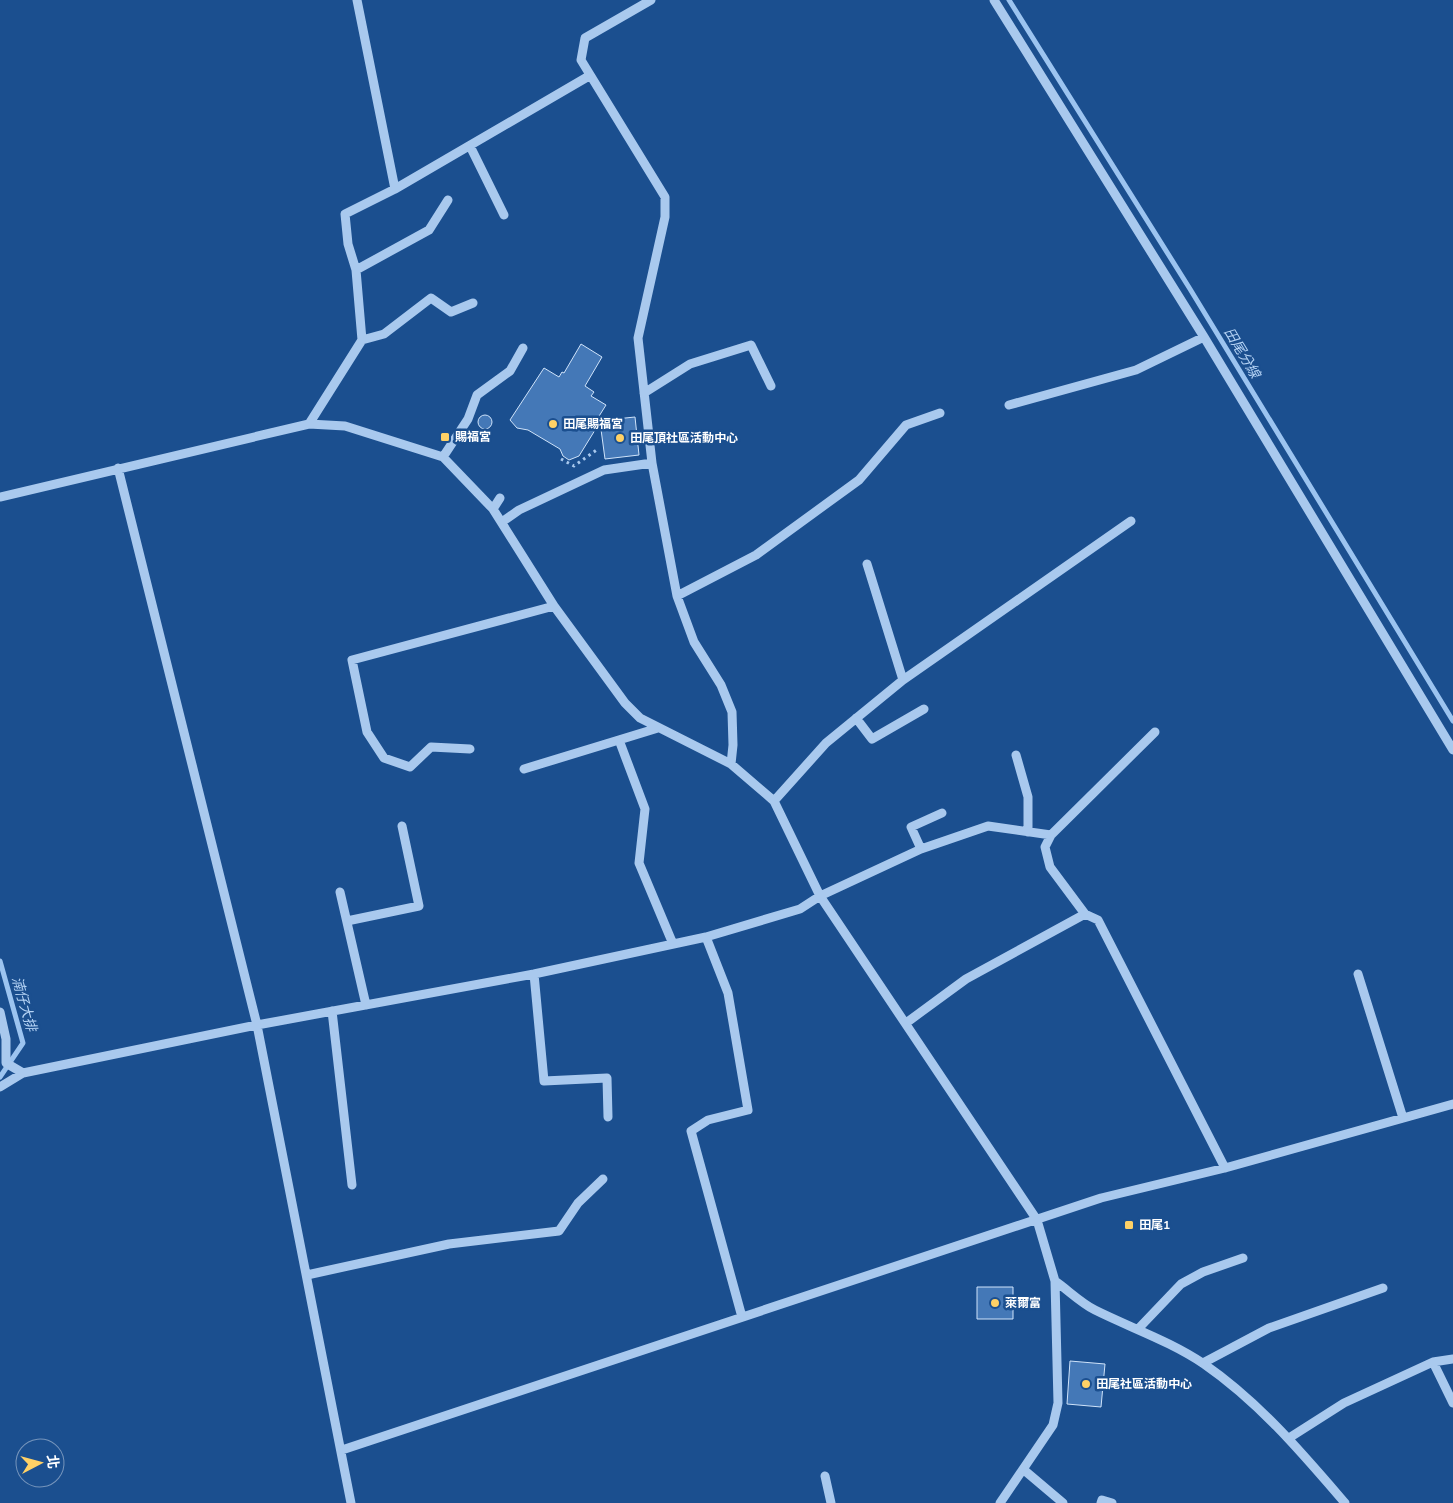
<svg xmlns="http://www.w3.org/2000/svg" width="1453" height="1503" viewBox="0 0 1453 1503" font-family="'Nunito Sans','Noto Sans TC',sans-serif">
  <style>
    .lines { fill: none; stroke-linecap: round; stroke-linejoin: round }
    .stream { stroke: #9cc4f0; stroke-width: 5 }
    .building { fill: #4478b7; stroke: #cfe3fa }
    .path { stroke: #a9c9ee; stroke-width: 3; stroke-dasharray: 2.5 4; stroke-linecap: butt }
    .minor { stroke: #a9c9ee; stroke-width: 9 }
    .poi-dot { fill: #ffd166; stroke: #1b4f8f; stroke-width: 2 }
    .labels { text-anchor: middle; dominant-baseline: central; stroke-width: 5; stroke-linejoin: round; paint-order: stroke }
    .poi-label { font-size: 12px; font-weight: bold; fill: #fff; stroke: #1b4f8f; text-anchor: start }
    .water-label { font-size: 14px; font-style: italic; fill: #b5d3f5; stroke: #1b4f8f }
  </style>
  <rect width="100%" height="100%" fill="#1b4f8f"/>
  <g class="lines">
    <path class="stream" d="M 1009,0 L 1190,289 L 1453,721
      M 0,961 L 23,1043 L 0,1077"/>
  </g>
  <path class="building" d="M 581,344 L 602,357 L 585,386 L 594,392 L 591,396 L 606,405 L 596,421 L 635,417 L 639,455 L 605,459 L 600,422 L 579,456 L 569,460 L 563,456 L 560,449 L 528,430 L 517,428 L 510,420 L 544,368 L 559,377 L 562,372 L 564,373 Z
    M478 422a7 7 0 1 1 14 0a7 7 0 1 1-14 0Z
    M 977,1287 L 1013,1287 L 1013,1319 L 977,1319 Z
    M 1070,1361 L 1105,1364 L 1101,1407 L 1067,1404 Z"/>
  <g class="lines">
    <path class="path" d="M 561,459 L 574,466 L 598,449"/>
    <path class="minor" d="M 651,0 L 585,38 L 581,60 L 665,197 L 665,217 L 638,338 L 652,463
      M 994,0 L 1204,337 L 1453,750
      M 470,146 L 504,215
      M 395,189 L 589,76
      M 356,270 L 429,230 L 448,200
      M 362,340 L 384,334 L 431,298 L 451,312 L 473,303
      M 644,393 L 690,364 L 751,345 L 771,386
      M 1009,405 L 1136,370 L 1204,337
      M 309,424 L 362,340 L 356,270 L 348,244 L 345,214 L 395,189 L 357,0
      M 443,457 L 468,419 L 477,395 L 510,371 L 523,348
      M 118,468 L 257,1025 L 351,1503
      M 0,497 L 309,424 L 345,426 L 443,457 L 493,509 L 554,606 L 625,703 L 640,718 L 731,764 L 774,801 L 820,896 L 1037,1220 L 1055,1281 L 1058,1403 L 1053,1425 L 1000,1503
      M 493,509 L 500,498
      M 502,522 L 519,510 L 604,470 L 652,463 L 677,596 L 694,642 L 721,685 L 732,712 L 733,745 L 731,764
      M 867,564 L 903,680
      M 677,596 L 756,555 L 859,480 L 906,425 L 940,413
      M 856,718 L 872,739 L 924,709
      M 619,740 L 645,809 L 639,863 L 673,944
      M 470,749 L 431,747 L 410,767 L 384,758 L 367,732 L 352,660 L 554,606
      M 1016,755 L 1028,797 L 1028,832
      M 524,769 L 658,728
      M 774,801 L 826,743 L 903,680 L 1131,521
      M 1051,835 L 1155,732
      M 921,849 L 911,827 L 942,813
      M 340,892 L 366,1005
      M 347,921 L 419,906 L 402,826
      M 706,937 L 728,993 L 748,1110 L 708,1120 L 691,1131 L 742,1317
      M 534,974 L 544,1081 L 607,1078 L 608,1117
      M 1358,974 L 1403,1118
      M 332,1011 L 352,1185
      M 0,1012 L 6,1039 L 6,1063 L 23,1073
      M 906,1023 L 966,979 L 1085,914
      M 0,1087 L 23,1073 L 257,1025 L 534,974 L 706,937 L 800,909 L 820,896 L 921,849 L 988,826 L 1051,835 L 1045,847 L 1050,867 L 1085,914 L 1098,920 L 1225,1168
      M 307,1275 L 449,1244 L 559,1231 L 578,1203 L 603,1179
      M 1055,1281 C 1068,1290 1081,1303 1095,1310 C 1131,1328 1170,1341 1204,1364 C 1259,1402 1302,1453 1345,1503
      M 1139,1328 L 1181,1284 L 1203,1272 L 1243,1258
      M 1433,1362 L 1453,1403
      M 1203,1363 L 1269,1328 L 1383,1288
      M 1289,1438 L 1344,1403 L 1433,1362 L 1453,1359
      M 342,1450 L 1101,1198 L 1225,1168 L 1453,1104
      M 1024,1470 L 1063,1503
      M 825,1476 L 831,1503
      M 1101,1503 L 1102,1500 L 1112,1503"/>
  </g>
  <g class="poi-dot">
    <circle cx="553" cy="424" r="5"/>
    <rect x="440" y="432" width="10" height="10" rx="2.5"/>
    <circle cx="620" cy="438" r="5"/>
    <rect x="1124" y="1220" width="10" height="10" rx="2.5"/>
    <circle cx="995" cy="1303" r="5"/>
    <circle cx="1086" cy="1384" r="5"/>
  </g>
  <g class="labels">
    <g class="poi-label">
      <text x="563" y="424">田尾賜福宮</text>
      <text x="455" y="437">賜福宮</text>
      <text x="630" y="438">田尾頂社區活動中心</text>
      <text x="1139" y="1225">田尾1</text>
      <text x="1005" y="1303">萊爾富</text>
      <text x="1096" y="1384">田尾社區活動中心</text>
    </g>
    <g class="water-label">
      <text transform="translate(1242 353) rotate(59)">田尾分線</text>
      <text transform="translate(24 1004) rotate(74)">湳仔大排</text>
    </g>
  </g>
  <g transform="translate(40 1463) rotate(84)"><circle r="24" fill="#1b4f8f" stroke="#7695bc"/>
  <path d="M0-4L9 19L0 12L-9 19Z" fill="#ffd166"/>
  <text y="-8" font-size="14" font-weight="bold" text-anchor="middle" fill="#ffffff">北</text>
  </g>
</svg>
